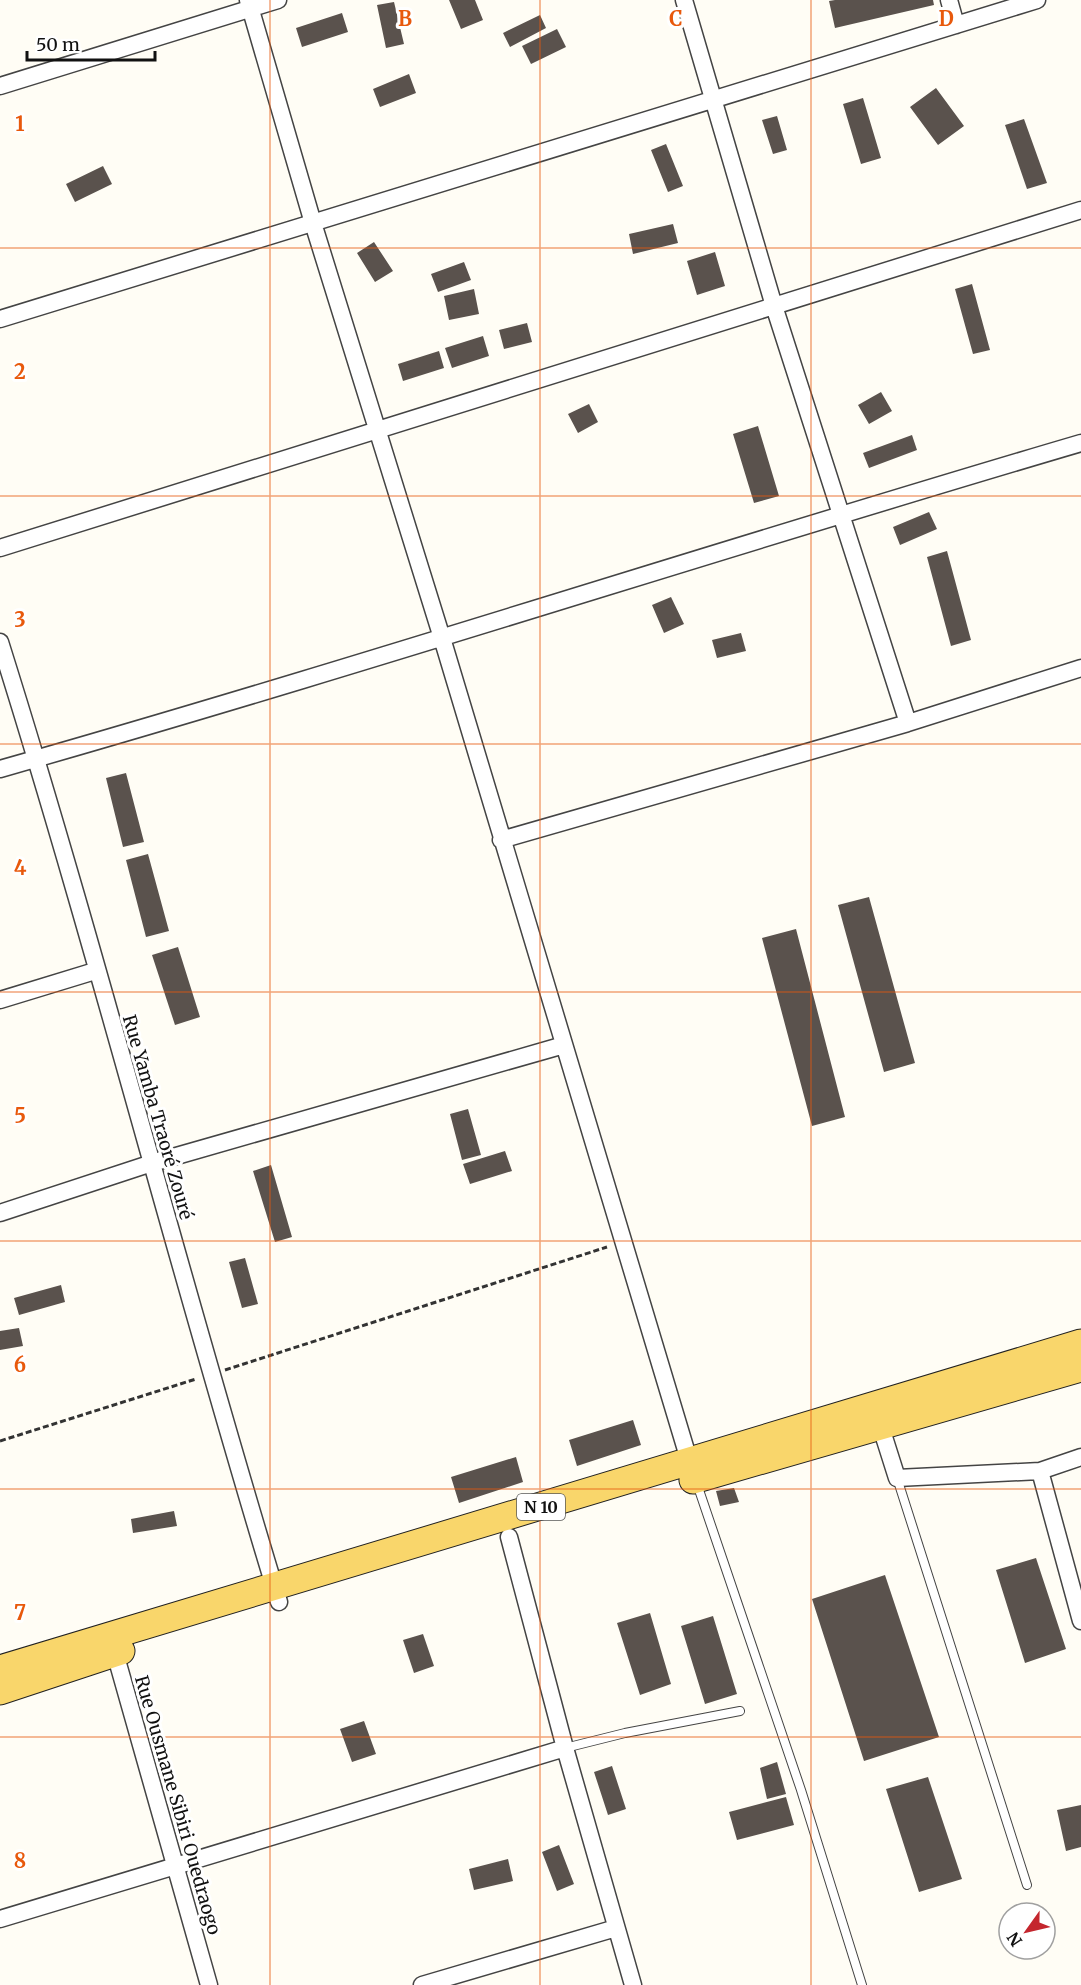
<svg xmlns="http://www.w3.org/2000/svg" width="1081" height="1985" viewBox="0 0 1081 1985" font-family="Merriweather,serif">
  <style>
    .building { fill: #5a524d }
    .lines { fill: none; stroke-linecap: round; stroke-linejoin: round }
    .service-casing { stroke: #444; stroke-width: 10 }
    .minor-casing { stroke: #444; stroke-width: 19 }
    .primary-casing { stroke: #222; stroke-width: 29 }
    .path { stroke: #333; stroke-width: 3; stroke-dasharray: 6 3; stroke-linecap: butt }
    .service { stroke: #fff; stroke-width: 8 }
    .minor { stroke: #fff; stroke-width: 16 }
    .primary { stroke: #f9d66b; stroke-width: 27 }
    .grid { fill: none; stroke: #e8590c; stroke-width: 1.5; stroke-opacity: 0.55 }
    .labels { text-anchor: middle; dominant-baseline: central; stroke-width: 6; stroke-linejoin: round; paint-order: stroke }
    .shield { fill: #fff; stroke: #585858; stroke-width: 1.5 }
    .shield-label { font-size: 16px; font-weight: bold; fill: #111 }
    .street-label { font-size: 18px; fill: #111; stroke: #fff }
    .grid-label { font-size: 20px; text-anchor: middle; font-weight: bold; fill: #e8590c; stroke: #fff; stroke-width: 6; stroke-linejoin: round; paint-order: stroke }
  </style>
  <rect width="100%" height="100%" fill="#fffdf5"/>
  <path class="building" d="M 449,0 L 475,0 L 483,20 L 461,29 Z
    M 835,0 L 933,0 L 934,5 L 835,28 L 829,1 Z
    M 394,2 L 404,44 L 386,48 L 377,5 Z
    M 342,13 L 348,32 L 302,47 L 296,28 Z
    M 540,15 L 546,28 L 510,47 L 503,33 Z
    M 557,29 L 566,47 L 531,64 L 522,46 Z
    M 409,74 L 416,93 L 380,107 L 373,89 Z
    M 936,88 L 964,126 L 938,145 L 910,107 Z
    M 863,98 L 881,158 L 861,164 L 843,104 Z
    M 777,116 L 787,150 L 773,154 L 762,120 Z
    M 1024,119 L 1047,183 L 1027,189 L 1005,125 Z
    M 666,144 L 683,186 L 668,192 L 651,150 Z
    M 103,166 L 112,184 L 75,202 L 66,184 Z
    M 673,224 L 678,243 L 633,254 L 629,234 Z
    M 374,242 L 393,271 L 375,282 L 357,253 Z
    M 715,252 L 725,286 L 697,295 L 687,261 Z
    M 464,262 L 471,280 L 438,292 L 431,274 Z
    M 972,284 L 990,350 L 973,354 L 955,289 Z
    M 474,289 L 479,314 L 449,320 L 444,296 Z
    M 527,323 L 532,342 L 504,349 L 499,330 Z
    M 483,336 L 489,356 L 452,368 L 445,348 Z
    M 439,351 L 444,368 L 403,381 L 398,364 Z
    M 881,392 L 892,411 L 869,424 L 858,405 Z
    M 589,404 L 598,422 L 578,433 L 568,414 Z
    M 758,426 L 779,496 L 754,503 L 733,434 Z
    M 912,435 L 917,450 L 869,468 L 863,453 Z
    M 929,512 L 937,529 L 900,545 L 893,527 Z
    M 947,551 L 971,640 L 951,646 L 927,557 Z
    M 671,597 L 684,624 L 664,633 L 652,605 Z
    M 741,633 L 746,651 L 717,658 L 712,640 Z
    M 126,773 L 144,842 L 123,847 L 106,778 Z
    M 148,854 L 169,931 L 146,937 L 126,860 Z
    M 869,897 L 915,1063 L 884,1072 L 838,905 Z
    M 796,929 L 845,1117 L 812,1126 L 762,938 Z
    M 178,947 L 200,1017 L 175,1025 L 152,955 Z
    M 468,1109 L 481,1155 L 462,1160 L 450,1114 Z
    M 505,1151 L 512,1171 L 470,1184 L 463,1164 Z
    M 271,1165 L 292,1237 L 275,1242 L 253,1171 Z
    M 245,1258 L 258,1304 L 242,1308 L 229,1262 Z
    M 61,1285 L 65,1302 L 19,1315 L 14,1298 Z
    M 19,1328 L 23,1346 L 0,1350 L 0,1331 Z
    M 633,1420 L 641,1445 L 577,1466 L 569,1440 Z
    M 516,1457 L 523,1482 L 459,1503 L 451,1477 Z
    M 734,1488 L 739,1502 L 720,1506 L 716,1491 Z
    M 174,1511 L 177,1526 L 133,1533 L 131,1519 Z
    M 1036,1558 L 1066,1649 L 1025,1663 L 996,1570 Z
    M 885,1575 L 939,1737 L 864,1761 L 812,1599 Z
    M 650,1613 L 671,1684 L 640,1695 L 617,1623 Z
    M 713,1616 L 737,1694 L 705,1704 L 681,1626 Z
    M 423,1634 L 434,1666 L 414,1673 L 403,1640 Z
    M 364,1721 L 376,1754 L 352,1762 L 340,1729 Z
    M 777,1762 L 786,1794 L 767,1799 L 760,1768 Z
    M 612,1766 L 626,1809 L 608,1815 L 594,1772 Z
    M 928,1777 L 962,1879 L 919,1892 L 886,1789 Z
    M 786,1797 L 794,1825 L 737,1840 L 729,1812 Z
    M 1081,1805 L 1081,1847 L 1066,1851 L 1057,1810 Z
    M 559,1845 L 574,1884 L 557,1891 L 542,1852 Z
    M 508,1859 L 513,1881 L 474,1890 L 469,1869 Z"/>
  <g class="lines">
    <g class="service-casing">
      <path id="service" d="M 897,1478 L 1027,1885
        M 697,1484 L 801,1790 L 862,1985
        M 565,1748 L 625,1733 L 740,1711"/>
    </g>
    <g class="minor-casing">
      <path id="minor" d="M 248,0 L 313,223 L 442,638 L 692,1470
        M 684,0 L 774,306 L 908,723
        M 949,0 L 956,25
        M 0,86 L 278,0
        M 0,319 L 1037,0
        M 0,548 L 1081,210
        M 0,642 C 100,960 181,1283 279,1602
        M 0,769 C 362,666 720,549 1081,443
        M 501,840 L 908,723 L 1081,668
        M 0,1000 L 95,971
        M 0,1213 L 152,1163 L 564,1045
        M 878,1418 L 897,1478 L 1040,1471 L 1081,1621
        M 1040,1471 L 1081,1457
        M 509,1537 L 565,1748 L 633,1985
        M 113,1646 L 209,1985
        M 0,1919 L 565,1748
        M 422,1985 L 616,1928"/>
    </g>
    <g class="primary-casing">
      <path id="primary" d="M 693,1480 L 1081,1368
        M 0,1669 L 1081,1343
        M 0,1691 L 121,1651"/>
    </g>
    <path class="path" d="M 225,1370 L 607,1247
      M 0,1441 L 196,1379"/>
    <use href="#service" class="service"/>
    <use href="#minor" class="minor"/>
    <use href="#primary" class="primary"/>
  </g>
  <path class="grid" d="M 270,0 L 270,1985M 540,0 L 540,1985M 811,0 L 811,1985M 0,248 L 1081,248M 0,496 L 1081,496M 0,744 L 1081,744M 0,992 L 1081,992M 0,1241 L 1081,1241M 0,1489 L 1081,1489M 0,1737 L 1081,1737"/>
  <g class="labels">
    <rect class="shield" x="517" y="1494" width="48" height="26" rx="4.5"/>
    <g class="shield-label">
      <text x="541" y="1507">N 10</text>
    </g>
    <g class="street-label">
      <text transform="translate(158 1117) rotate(74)">Rue Yamba Traoré Zouré</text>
      <text transform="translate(178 1805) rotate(74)">Rue Ousmane Sibiri Ouedraogo</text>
    </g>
  </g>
  <g class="grid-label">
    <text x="405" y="26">B</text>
    <text x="676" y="26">C</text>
    <text x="946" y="26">D</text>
    <text x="20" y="131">1</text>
    <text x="20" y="379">2</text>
    <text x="20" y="627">3</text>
    <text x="20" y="875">4</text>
    <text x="20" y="1123">5</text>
    <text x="20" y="1372">6</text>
    <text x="20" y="1620">7</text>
    <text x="20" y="1868">8</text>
  </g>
  <g transform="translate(1027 1931) rotate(236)"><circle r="28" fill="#ffffff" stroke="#a0a0a0" stroke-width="1.5"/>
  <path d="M0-4.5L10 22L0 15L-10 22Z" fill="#c4262e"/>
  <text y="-9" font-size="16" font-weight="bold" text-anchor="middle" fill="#111111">N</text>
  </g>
  <path d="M27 51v9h128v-9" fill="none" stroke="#111111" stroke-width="3"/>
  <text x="36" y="51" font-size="18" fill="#111111" stroke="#ffffff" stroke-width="4.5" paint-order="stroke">50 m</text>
</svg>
